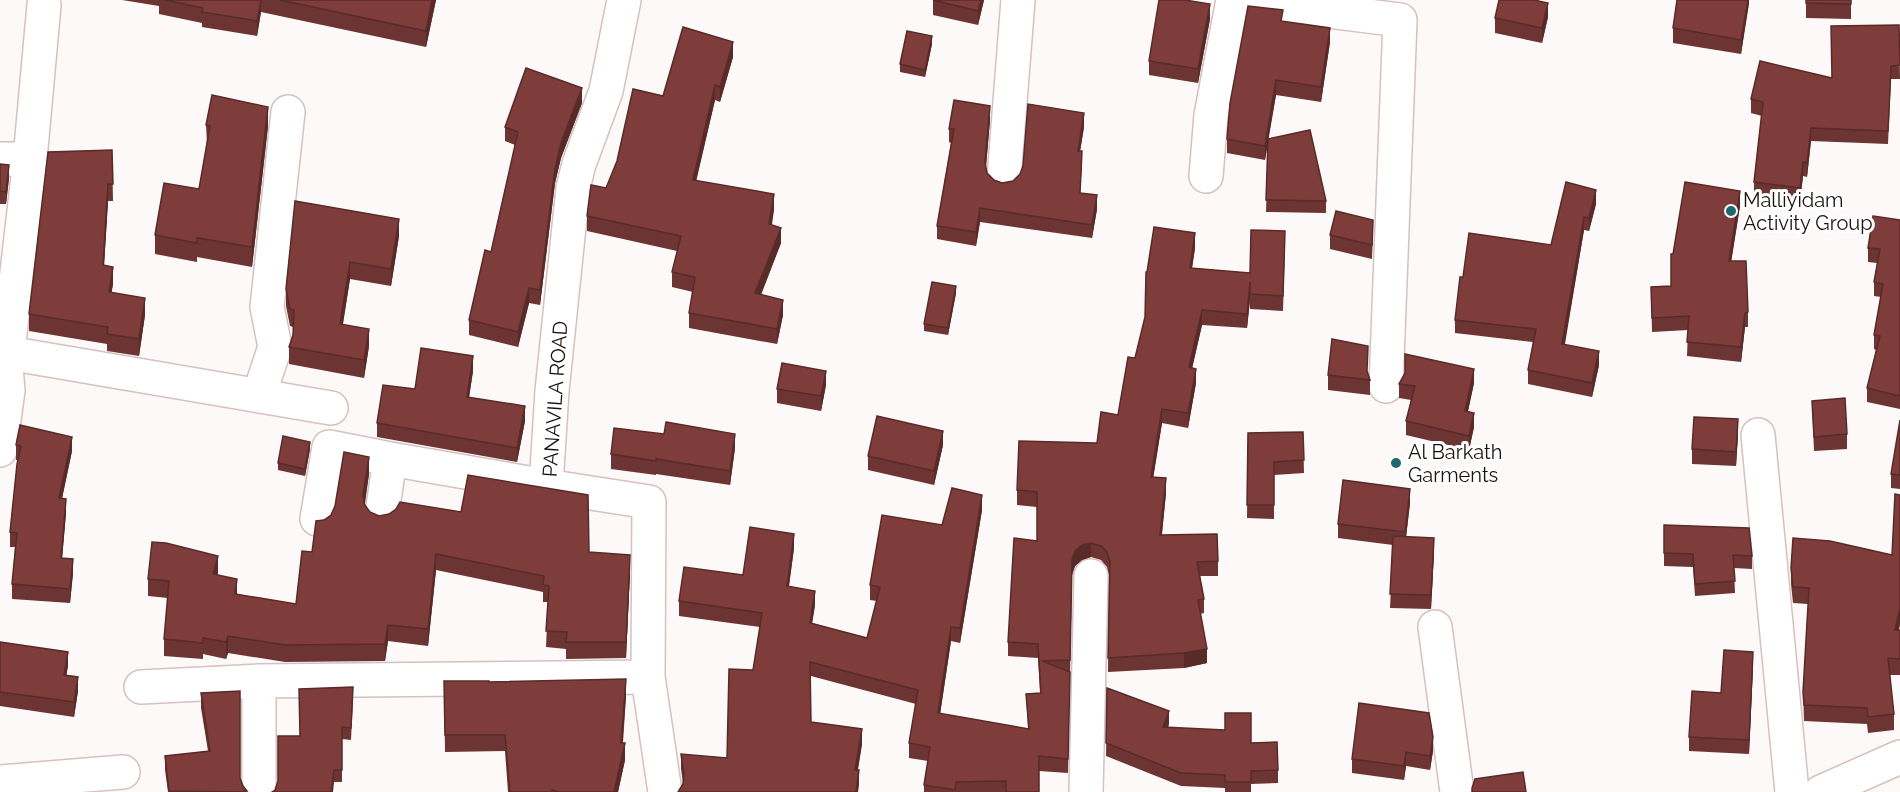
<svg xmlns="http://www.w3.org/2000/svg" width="1900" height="792" viewBox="0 0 1900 792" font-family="Raleway,sans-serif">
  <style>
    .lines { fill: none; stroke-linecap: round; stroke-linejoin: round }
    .minor-casing { stroke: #d5c1bf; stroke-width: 36 }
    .tertiary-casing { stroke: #d5c1bf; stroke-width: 36 }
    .minor { stroke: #fff; stroke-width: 33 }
    .tertiary { stroke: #fff; stroke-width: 33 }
    .wall { fill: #6c3432 }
    .shaded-wall { fill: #582b29 }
    .building { fill: #7e3d3a; stroke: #582b29; stroke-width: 1.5 }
    .poi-dot { fill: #1d6970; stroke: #fff; stroke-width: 2 }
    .labels { text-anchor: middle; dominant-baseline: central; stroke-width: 6; stroke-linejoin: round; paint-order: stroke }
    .poi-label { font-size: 20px; fill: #191211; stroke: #fff; text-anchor: start }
    .street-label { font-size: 20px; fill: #191211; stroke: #fff }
  </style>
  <rect width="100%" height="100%" fill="#fdf9f8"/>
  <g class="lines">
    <g class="minor-casing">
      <path id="minor" d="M 624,0 L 606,91 L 579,164 L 573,188 L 552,391 L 546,486 L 649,502 L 648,677 L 665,792
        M 1238,0 L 1400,20 L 1386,386
        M 0,159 L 30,159
        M 1206,176 L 1211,115 L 1233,0
        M 1004,178 L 1018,0
        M 8,353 L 331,408
        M 6,368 L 30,159 L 44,5
        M 259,395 L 275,347 L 267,307 L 288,112
        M 1758,435 L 1792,792
        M 382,514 L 390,459 L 546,486
        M 317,519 L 329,447 L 390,459
        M 1435,627 L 1457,792
        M 259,681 L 259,792
        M 141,687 L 259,681 L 648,677
        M 0,782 L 123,772
        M 1086,792 L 1091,576"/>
    </g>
    <g class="tertiary-casing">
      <path id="tertiary" d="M 0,368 L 6,368 L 8,390 L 0,450
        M 1821,792 L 1900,757"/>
    </g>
    <use href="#minor" class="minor"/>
    <use href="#tertiary" class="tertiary"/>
  </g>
  <path class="wall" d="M 122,0 L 436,0 L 426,47 L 261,12 L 257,36 L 202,27 L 202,23 L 159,14 L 159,6 Z
    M 933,0 L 984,0 L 978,25 L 933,15 Z
    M 1749,0 L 1741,54 L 1673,43 L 1673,28 Z
    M 1806,0 L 1851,0 L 1851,19 L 1806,18 Z
    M 1548,17 L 1542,43 L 1495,33 L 1495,18 Z
    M 1210,19 L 1198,83 L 1149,75 L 1149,61 Z
    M 1283,21 L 1330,42 L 1321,102 L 1276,95 L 1268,139 L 1326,201 L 1326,213 L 1266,212 L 1268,142 L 1265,160 L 1227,153 L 1227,139 Z
    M 1899,25 L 1900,79 L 1891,79 L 1888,144 L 1811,141 L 1807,177 L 1803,176 L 1800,202 L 1754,196 L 1754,182 L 1762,116 L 1751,113 L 1751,99 L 1832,78 Z
    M 932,44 L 925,77 L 900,72 L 900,64 Z
    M 733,57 L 720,102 L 715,100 L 696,180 L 774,209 L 772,225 L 781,243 L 761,295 L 783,315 L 777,344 L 689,328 L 689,313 L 693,292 L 672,287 L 672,272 L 677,251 L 587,231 L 587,216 L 606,188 L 663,96 Z
    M 582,103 L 561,158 L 555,183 L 540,305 L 529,303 L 518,347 L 469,335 L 469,320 L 491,252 L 515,145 L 505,141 L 505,127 Z
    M 990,120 L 986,167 L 987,173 L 994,180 L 1002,183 L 1013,181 L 1084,127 L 1080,151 L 1082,165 L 1080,193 L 1097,209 L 1092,238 L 980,222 L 976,246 L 937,239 L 937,226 L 951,143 L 949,142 L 949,129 Z
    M 206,125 L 268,126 L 252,267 L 197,257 L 197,262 L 155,254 L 155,235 L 199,189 L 207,144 Z
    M 112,150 L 113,201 L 108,201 L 104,266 L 113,284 L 111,293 L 145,315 L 139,356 L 107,351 L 107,344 L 29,331 L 29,314 Z
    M 0,164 L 9,178 L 6,204 L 0,204 Z
    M 1596,204 L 1589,231 L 1584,230 L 1565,344 L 1599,365 L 1592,397 L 1528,384 L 1528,370 L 1533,342 L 1455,333 L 1455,320 L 1463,277 L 1551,245 Z
    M 1740,206 L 1731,261 L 1748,312 L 1748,327 L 1745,327 L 1741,362 L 1687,356 L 1688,330 L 1652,332 L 1651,287 L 1671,286 L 1673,254 Z
    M 1900,220 L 1900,409 L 1867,402 L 1867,388 L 1876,350 L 1874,349 L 1874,335 L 1881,297 L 1874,296 L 1874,282 L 1877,263 L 1868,262 L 1868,248 Z
    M 1373,234 L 1372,259 L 1330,249 L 1330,235 Z
    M 399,236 L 391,286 L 350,279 L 343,324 L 369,346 L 364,378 L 289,364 L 289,347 L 293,335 L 293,327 L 290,326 L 286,306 L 286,289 Z
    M 1285,246 L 1283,311 L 1250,309 L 1250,300 L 1247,328 L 1202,325 L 1192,368 L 1196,383 L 1188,428 L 1162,423 L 1153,477 L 1166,493 L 1162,535 L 1218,561 L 1218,576 L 1200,576 L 1204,599 L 1204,613 L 1200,614 L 1207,663 L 1184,668 L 1108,672 L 1109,575 L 1107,567 L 1101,560 L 1091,557 L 1082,560 L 1075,566 L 1072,575 L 1068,773 L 1039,771 L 1039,792 L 924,792 L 924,785 L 928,761 L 909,758 L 909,743 L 916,704 L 811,676 L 811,722 L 862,744 L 858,770 L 859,785 L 683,783 L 681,769 L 681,754 L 727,758 L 753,670 L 760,627 L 679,616 L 679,601 L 743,575 L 794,548 L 789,586 L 815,605 L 812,623 L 867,638 L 877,601 L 870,600 L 870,585 L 942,525 L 982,510 L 960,643 L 951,641 L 940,714 L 1028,729 L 1026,694 L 1040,693 L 1038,658 L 1008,656 L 1008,642 L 1037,541 L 1037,507 L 1017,505 L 1017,490 L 1097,443 L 1118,415 L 1135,358 L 1145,317 L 1147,272 L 1195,248 L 1192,268 L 1250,273 Z
    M 956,293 L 948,335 L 924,331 L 924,324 Z
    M 473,371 L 469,397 L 525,421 L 517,462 L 377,437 L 377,423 L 415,389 Z
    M 1368,373 L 1370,380 L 1370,395 L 1328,390 L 1328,375 Z
    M 1474,383 L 1468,411 L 1474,427 L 1469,450 L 1406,435 L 1406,421 L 1411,400 L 1399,398 L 1399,384 Z
    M 826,385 L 821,411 L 777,403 L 777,389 Z
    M 1812,401 L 1847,434 L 1847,449 L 1814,451 Z
    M 1900,420 L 1900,489 L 1891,488 L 1891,474 Z
    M 1303,432 L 1304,473 L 1274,475 L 1274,519 L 1247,518 L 1248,433 Z
    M 1738,434 L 1736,466 L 1692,464 L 1692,449 Z
    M 16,445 L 72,451 L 62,498 L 66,513 L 62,558 L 73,573 L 70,603 L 12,599 L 12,584 L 15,547 L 10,547 L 10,532 L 18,460 L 16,460 Z
    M 943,445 L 934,485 L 868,470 L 868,456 Z
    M 735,448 L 730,485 L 656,474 L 656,475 L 611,469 L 611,454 Z
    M 310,449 L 305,476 L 278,470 L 278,463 Z
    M 369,474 L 365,504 L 370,512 L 379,516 L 589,552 L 630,572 L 626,658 L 566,659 L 566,649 L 546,647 L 548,602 L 543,602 L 543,592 L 436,570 L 428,646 L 388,641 L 385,661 L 285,662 L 228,653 L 226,659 L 203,654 L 203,659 L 164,656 L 164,639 L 168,598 L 148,596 L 148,579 L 218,573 L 217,575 L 237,594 L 296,604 L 312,552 L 324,520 L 331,515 Z
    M 1900,495 L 1900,624 L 1899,630 L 1900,630 L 1900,675 L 1890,675 L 1894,714 L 1894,730 L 1868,733 L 1867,724 L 1804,721 L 1803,692 L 1808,604 L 1793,603 L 1791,584 L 1791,568 L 1892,555 Z
    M 1410,503 L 1406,537 L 1434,552 L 1431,609 L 1390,608 L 1393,545 L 1338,538 L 1338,524 Z
    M 1664,525 L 1752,556 L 1752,569 L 1734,568 L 1735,593 L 1695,596 L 1693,567 L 1664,566 Z
    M 0,642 L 68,666 L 66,675 L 78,691 L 74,717 L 0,706 Z
    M 1753,666 L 1749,754 L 1689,751 L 1689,737 L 1721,693 Z
    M 444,681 L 489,682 L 626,696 L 623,743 L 625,760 L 618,792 L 508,792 L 505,751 L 445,752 Z
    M 1107,688 L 1169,724 L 1168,727 L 1251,743 L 1278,770 L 1278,783 L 1251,784 L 1251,792 L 1225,792 L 1225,788 L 1181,786 L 1106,756 Z
    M 201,693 L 240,778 L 243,786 L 247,792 L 168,792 L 165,770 L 165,756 L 208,751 L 201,708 Z
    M 353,699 L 351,740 L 342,739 L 342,782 L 334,782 L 275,790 L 300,736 Z
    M 1359,703 L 1433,751 L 1430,770 L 1406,766 L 1404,780 L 1352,773 L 1352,759 Z"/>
  <path class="shaded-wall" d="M 261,0 L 261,12 L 257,36 L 257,21 Z
    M 432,0 L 436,0 L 426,47 L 426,31 Z
    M 981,0 L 984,0 L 978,25 L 978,11 Z
    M 1748,0 L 1749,0 L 1749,4 L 1741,54 L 1741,40 Z
    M 1548,3 L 1548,17 L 1542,43 L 1542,28 Z
    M 1210,4 L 1210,19 L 1198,83 L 1198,69 Z
    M 1330,28 L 1330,42 L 1321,102 L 1321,87 Z
    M 932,36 L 932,44 L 925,77 L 925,70 Z
    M 733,42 L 733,57 L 720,102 L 720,87 Z
    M 1276,80 L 1276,95 L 1265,160 L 1265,146 Z
    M 715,85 L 715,100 L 693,195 L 693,180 Z
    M 582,88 L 582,103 L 561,158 L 555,183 L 540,305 L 540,290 L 555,169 L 561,143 Z
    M 990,106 L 990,120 L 985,177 L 985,163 Z
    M 268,107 L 268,126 L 252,267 L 252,247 Z
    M 1084,113 L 1084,127 L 1078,164 L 1078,151 Z
    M 1811,128 L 1811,141 L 1807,177 L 1807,163 Z
    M 1803,162 L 1803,176 L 1800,202 L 1800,188 Z
    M 9,165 L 9,178 L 6,204 L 6,192 Z
    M 108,184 L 108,201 L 103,282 L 103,265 Z
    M 1596,190 L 1596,204 L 1589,231 L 1589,218 Z
    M 1740,191 L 1740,206 L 1729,276 L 1729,261 Z
    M 774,194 L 774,209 L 769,239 L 769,224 Z
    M 1097,195 L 1097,209 L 1092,238 L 1092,225 Z
    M 980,208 L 980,222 L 976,246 L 976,232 Z
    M 1584,217 L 1584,230 L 1562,358 L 1562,344 Z
    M 399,219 L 399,236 L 391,286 L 391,269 Z
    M 781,228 L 781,243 L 755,309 L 755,293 Z
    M 1195,233 L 1195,248 L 1190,282 L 1190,268 Z
    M 350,262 L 350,279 L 340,341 L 340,324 Z
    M 113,267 L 113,284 L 109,310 L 109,292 Z
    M 1250,282 L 1250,300 L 1247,328 L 1247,314 Z
    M 956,286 L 956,293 L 948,335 L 948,328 Z
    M 529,288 L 529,303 L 518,347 L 518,332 Z
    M 145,298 L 145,315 L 139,356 L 139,339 Z
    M 783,300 L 783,315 L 777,344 L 777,329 Z
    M 1202,310 L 1202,325 L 1189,382 L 1189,367 Z
    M 1745,313 L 1745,327 L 1741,362 L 1741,347 Z
    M 369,329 L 369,346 L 364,378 L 364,360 Z
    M 1599,351 L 1599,365 L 1592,397 L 1592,383 Z
    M 473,356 L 473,371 L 467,411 L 467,397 Z
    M 1196,369 L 1196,383 L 1188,428 L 1188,413 Z
    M 1474,369 L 1474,383 L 1465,425 L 1465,411 Z
    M 826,371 L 826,385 L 821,411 L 821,396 Z
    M 525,406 L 525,421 L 517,462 L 517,448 Z
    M 1162,409 L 1162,423 L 1151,492 L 1151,477 Z
    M 1474,413 L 1474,427 L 1469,450 L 1469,436 Z
    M 1738,419 L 1738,434 L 1736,466 L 1736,452 Z
    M 943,431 L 943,445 L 934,485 L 934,471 Z
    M 735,434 L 735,448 L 730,485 L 730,471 Z
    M 72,437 L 72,451 L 59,513 L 59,498 Z
    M 310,442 L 310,449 L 305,476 L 305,469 Z
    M 369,457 L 369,474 L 363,511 L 363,495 Z
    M 1166,478 L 1166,493 L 1160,550 L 1160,535 Z
    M 1410,489 L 1410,503 L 1405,546 L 1405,532 Z
    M 982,495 L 982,510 L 960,643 L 960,628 Z
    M 66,499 L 66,513 L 61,572 L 61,558 Z
    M 794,534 L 794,548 L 787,600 L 787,586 Z
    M 1434,538 L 1434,552 L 1431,609 L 1431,595 Z
    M 1091,543 L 1091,557 L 1082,560 L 1075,566 L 1072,575 L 1070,674 L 1072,560 L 1075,551 L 1082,545 Z
    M 436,554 L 436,570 L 428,646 L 428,629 Z
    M 630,555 L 630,572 L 626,658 L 626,642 Z
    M 218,556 L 218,573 L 213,591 L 213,574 Z
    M 73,559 L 73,573 L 70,603 L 70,589 Z
    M 237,579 L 237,595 L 235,594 Z
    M 815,591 L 815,605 L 810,637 L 810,623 Z
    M 1900,608 L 1900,624 L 1895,646 L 1895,630 Z
    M 388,625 L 388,641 L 385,661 L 385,644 Z
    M 951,627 L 951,641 L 938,728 L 938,713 Z
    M 228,636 L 228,653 L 226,659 L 226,642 Z
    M 1207,649 L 1207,663 L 1184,668 L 1184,653 Z
    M 68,652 L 68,666 L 64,689 L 64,675 Z
    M 1753,652 L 1753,666 L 1749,754 L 1749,740 Z
    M 78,677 L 78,691 L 74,717 L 74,702 Z
    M 626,679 L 626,696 L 621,760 L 621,743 Z
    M 1169,711 L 1169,724 L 1163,740 L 1163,727 Z
    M 862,729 L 862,744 L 855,784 L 855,770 Z
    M 1433,737 L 1433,751 L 1430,770 L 1430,756 Z
    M 625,743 L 625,760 L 618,792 L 614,792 Z
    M 1406,752 L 1406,766 L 1404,780 L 1404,766 Z
    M 334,770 L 334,782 L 333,792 L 331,792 Z
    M 859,770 L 859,785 L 858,792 L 856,792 Z"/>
  <path class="building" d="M 165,0 L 261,0 L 257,21 L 202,12 L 203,8 Z
    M 280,0 L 432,0 L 426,31 Z
    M 933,0 L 981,0 L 978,11 Z
    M 1159,0 L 1185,0 L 1210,4 L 1198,69 L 1149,61 Z
    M 1499,0 L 1534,0 L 1548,3 L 1542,28 L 1495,18 Z
    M 1677,0 L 1748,0 L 1741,40 L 1673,28 Z
    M 1806,0 L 1851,0 L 1851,4 L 1806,3 Z
    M 1248,6 L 1283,10 L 1281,21 L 1330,28 L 1321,87 L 1276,80 L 1265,146 L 1227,139 L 1230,103 Z
    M 1899,25 L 1900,65 L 1891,66 L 1888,131 L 1811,128 L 1807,163 L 1803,162 L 1800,188 L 1754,182 L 1763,102 L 1751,99 L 1760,61 L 1832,78 L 1831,26 Z
    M 683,27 L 733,42 L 720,87 L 715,85 L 693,180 L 774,194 L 769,224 L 781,228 L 755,293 L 783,300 L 777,329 L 689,313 L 695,277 L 672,272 L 681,236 L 587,216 L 591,185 L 606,188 L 617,161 L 633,89 L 663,96 Z
    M 907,31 L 932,36 L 925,70 L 900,64 Z
    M 526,68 L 582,88 L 561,143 L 555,169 L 540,290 L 529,288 L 518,332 L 469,320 L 485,250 L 491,252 L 518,132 L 505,127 Z
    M 212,95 L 268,107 L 252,247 L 197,238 L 197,243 L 155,235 L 164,183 L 199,189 L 210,126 L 206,125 Z
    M 954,100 L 990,106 L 985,163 L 987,173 L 994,180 L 1002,183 L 1013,181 L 1020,174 L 1023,166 L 1028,104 L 1084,113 L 1078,151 L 1082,151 L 1080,193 L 1097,195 L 1092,225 L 980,208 L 976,232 L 937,226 L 954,129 L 949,129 Z
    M 1310,130 L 1326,201 L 1266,200 L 1268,139 Z
    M 112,150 L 113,184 L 108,184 L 103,265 L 113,267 L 109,292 L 145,298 L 139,339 L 107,334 L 108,327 L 29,314 L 48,152 Z
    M 0,164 L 9,165 L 6,192 L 0,191 Z
    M 1566,182 L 1596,190 L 1589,218 L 1584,217 L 1562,344 L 1599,351 L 1592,383 L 1528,370 L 1536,329 L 1455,320 L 1460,277 L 1463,277 L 1469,233 L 1551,245 Z
    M 1685,182 L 1740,191 L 1729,261 L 1746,261 L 1748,312 L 1745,313 L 1741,347 L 1687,342 L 1689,316 L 1652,318 L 1651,287 L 1671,286 L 1671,254 L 1673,254 Z
    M 295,201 L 399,219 L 391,269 L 350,262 L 340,324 L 369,329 L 364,360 L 289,347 L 293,335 L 294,310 L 290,309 L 286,289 Z
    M 1336,211 L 1373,220 L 1372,245 L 1330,235 Z
    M 1873,216 L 1900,220 L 1900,396 L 1867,388 L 1880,336 L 1874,335 L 1883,284 L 1874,282 L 1880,249 L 1868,248 Z
    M 1154,227 L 1195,233 L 1190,268 L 1250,273 L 1251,230 L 1285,231 L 1283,296 L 1250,294 L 1250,282 L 1247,314 L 1202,310 L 1189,367 L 1196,369 L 1188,413 L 1162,409 L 1151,477 L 1166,478 L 1160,535 L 1217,534 L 1218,561 L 1197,562 L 1204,599 L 1198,600 L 1207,649 L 1184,653 L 1108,658 L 1110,561 L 1107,552 L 1101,546 L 1091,543 L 1082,545 L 1075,551 L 1072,560 L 1070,660 L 1042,661 L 1070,672 L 1068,759 L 1039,756 L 1039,792 L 1006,792 L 1006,781 L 956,782 L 955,790 L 924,785 L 930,747 L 909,743 L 918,690 L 810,662 L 811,722 L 862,729 L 855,770 L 859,770 L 856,792 L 678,792 L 683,784 L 684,775 L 681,754 L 727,758 L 729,669 L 753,670 L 762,613 L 679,601 L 684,567 L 743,575 L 750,527 L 794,534 L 787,586 L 815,591 L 810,623 L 867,638 L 880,587 L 870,585 L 882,515 L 942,525 L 952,488 L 982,495 L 960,628 L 951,627 L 938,713 L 1029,729 L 1026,694 L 1041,693 L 1038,644 L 1008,642 L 1014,538 L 1037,541 L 1037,492 L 1017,490 L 1019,441 L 1097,443 L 1101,412 L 1118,415 L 1128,357 L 1135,358 L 1145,317 L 1146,272 L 1147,272 Z
    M 932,282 L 956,286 L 948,328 L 924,324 Z
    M 1332,339 L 1368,346 L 1367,371 L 1370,380 L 1328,375 Z
    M 421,348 L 473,356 L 467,397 L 525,406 L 517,448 L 377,423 L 383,385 L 415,389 Z
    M 1405,354 L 1474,369 L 1465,411 L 1474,413 L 1469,436 L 1406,421 L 1415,386 L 1399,384 L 1405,373 Z
    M 782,363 L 826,371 L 821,396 L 777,389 Z
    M 1845,398 L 1847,434 L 1814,437 L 1812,401 Z
    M 877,416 L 943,431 L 934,471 L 868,456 Z
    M 1694,417 L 1738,419 L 1736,452 L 1692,449 Z
    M 1900,420 L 1900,475 L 1891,474 Z
    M 666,422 L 735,434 L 730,471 L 656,459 L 656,461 L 611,454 L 614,428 L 664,434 Z
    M 20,425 L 72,437 L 59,498 L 66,499 L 61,558 L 73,559 L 70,589 L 12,584 L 17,533 L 10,532 L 17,464 L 21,446 L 16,445 Z
    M 1303,432 L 1304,460 L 1274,462 L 1274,505 L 1247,505 L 1248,433 Z
    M 283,436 L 310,442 L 305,469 L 278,463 Z
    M 344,452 L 369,457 L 363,495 L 364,504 L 370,512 L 379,516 L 389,514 L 396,509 L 400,502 L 461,512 L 468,475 L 588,495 L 589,552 L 630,555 L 626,642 L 566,642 L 567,632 L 546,631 L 549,586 L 543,585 L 544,576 L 436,554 L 428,629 L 388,625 L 385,644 L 285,645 L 228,636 L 226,642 L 203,638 L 203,643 L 164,639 L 169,581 L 148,579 L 152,542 L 166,543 L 218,556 L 213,574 L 237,579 L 235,594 L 296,604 L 302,551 L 312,552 L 316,521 L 324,520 L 331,515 L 335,506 Z
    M 1343,480 L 1410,489 L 1405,532 L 1338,524 Z
    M 1895,494 L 1900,495 L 1900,608 L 1895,630 L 1900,630 L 1900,659 L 1888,658 L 1894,714 L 1868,717 L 1867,708 L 1804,705 L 1803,692 L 1809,588 L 1793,587 L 1791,568 L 1793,538 L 1830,541 L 1892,555 Z
    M 1664,525 L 1749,528 L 1752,556 L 1733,555 L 1735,581 L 1695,584 L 1693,554 L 1664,553 Z
    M 1393,536 L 1434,538 L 1431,595 L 1390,594 Z
    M 0,642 L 68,652 L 64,675 L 78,677 L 74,702 L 0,692 Z
    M 1724,650 L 1753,652 L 1749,740 L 1689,737 L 1692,691 L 1721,693 Z
    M 626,679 L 621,743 L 625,743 L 614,792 L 559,792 L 552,790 L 552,792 L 510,792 L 505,735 L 445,735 L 444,681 L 489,681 L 489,682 Z
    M 353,687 L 351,728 L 342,727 L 342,770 L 334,770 L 331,792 L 272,792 L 275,790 L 278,781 L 278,736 L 300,736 L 299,689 Z
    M 1107,688 L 1169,711 L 1163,727 L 1225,730 L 1225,713 L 1251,713 L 1251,743 L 1277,742 L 1278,770 L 1251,771 L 1251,782 L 1225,782 L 1225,775 L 1181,773 L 1106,743 Z
    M 240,691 L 240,778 L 243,786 L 247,791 L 244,791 L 244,792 L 169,791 L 165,756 L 210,751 L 201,693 Z
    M 1359,703 L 1429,713 L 1433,737 L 1430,756 L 1406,752 L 1404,766 L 1352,759 Z
    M 1523,772 L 1526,792 L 1472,792 L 1472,788 L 1475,779 Z"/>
  <g class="poi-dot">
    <circle cx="1731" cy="211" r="6"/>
    <circle cx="1396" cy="463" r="6"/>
  </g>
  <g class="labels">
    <g class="poi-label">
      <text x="1743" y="200">Malliyidam<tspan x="1743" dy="23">Activity Group</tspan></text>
      <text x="1408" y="452">Al Barkath<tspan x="1408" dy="23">Garments</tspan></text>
    </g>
    <g class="street-label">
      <text transform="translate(555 399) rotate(-86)">PANAVILA ROAD</text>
    </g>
  </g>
</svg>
